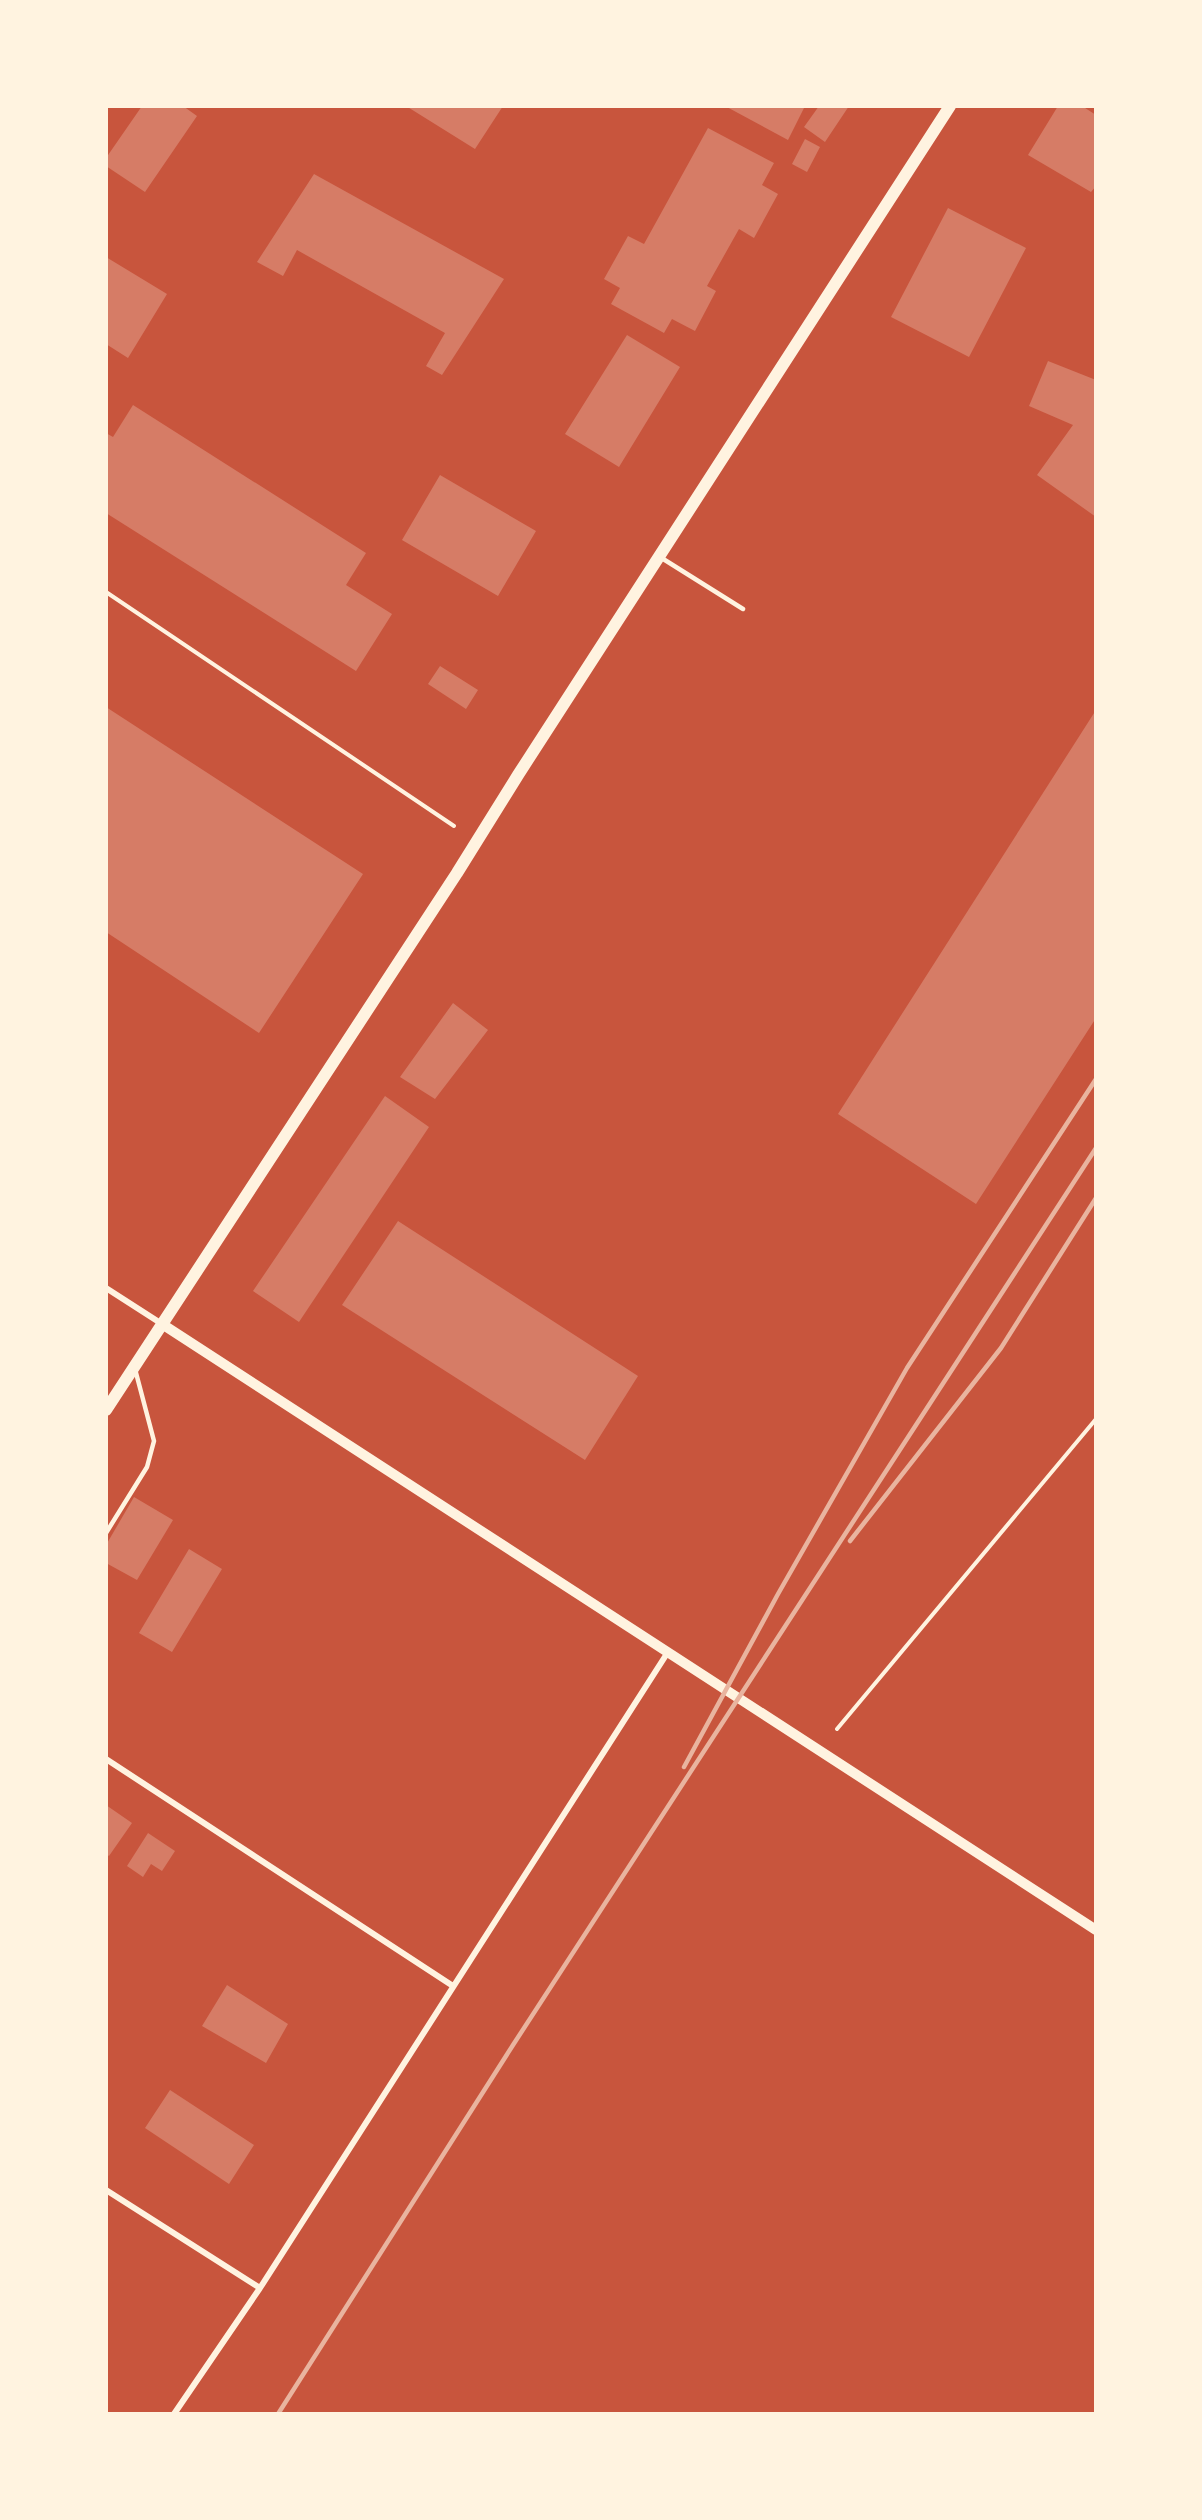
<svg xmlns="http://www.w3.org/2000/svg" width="1202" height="2520" viewBox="0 0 1202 2520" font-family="'PT Sans Narrow',sans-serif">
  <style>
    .building { fill: #d67c66 }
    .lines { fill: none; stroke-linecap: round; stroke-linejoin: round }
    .path { stroke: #fff3e0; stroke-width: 4 }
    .service { stroke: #fff3e0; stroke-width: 4.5 }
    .minor { stroke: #fff3e0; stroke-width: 6 }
    .tertiary { stroke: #fff3e0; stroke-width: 10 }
    .secondary { stroke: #fff3e0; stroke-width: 12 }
    .rail { stroke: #e9b49f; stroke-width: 4.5 }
  </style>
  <rect width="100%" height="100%" fill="#c8553d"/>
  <path class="building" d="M 142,106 L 183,106 L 197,116 L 145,192 L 106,166 L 106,158 Z
    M 406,106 L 503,106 L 475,149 Z
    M 725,106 L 805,106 L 788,140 Z
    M 819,106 L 849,106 L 825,142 L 804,127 Z
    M 1058,106 L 1082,106 L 1096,115 L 1096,186 L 1091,192 L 1028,155 Z
    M 708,128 L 774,163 L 762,185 L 778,194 L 754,238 L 739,229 L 707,286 L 716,291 L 695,331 L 672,319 L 664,333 L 611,304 L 620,288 L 604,279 L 628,236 L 644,244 Z
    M 805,139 L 820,147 L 807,172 L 792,164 Z
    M 314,174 L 504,279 L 442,375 L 426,366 L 445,333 L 297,250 L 283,276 L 257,262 Z
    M 948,208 L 1026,248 L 969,357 L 891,317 Z
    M 106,257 L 167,294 L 128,358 L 106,344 Z
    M 627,335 L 680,367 L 619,467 L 565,434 Z
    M 1048,361 L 1096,380 L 1096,517 L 1037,475 L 1073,425 L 1029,406 Z
    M 133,405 L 366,553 L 346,585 L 392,614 L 356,671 L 106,513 L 106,433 L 113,437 Z
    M 440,475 L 536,531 L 498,596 L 402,540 Z
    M 440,666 L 478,690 L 466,709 L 428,684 Z
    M 106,707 L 363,874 L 259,1033 L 106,932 Z
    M 1096,710 L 1096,1018 L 976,1204 L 838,1114 Z
    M 453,1003 L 488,1030 L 435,1099 L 400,1077 Z
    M 385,1096 L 429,1127 L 299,1322 L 253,1291 Z
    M 398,1221 L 638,1376 L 585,1460 L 342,1305 Z
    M 134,1497 L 173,1520 L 137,1580 L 106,1563 L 106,1545 Z
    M 189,1549 L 222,1569 L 172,1652 L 139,1633 Z
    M 106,1805 L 132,1823 L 109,1856 L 106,1854 Z
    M 148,1833 L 175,1851 L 162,1871 L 151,1864 L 143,1877 L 127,1866 Z
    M 227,1985 L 288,2024 L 266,2063 L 202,2026 Z
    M 170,2090 L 254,2145 L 229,2184 L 145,2128 Z"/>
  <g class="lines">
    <path class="path" d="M 106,592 L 454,826
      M 837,1729 L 1096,1419"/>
    <path class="service" d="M 660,557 L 743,609
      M 106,1533 L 147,1467 L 154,1441 L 135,1369"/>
    <path class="minor" d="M 106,1288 L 162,1324
      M 106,1759 L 453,1986
      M 106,2190 L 260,2288
      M 174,2414 L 260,2288 L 668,1652"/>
    <path class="tertiary" d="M 162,1324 L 1096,1930"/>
    <path class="secondary" d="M 106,1410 L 457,873 L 518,775 L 950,106"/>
    <path class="rail" d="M 850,1541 L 1001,1348 L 1096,1198
      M 684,1767 L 778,1594 L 907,1368 L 1096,1079
      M 278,2414 L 513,2045 L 1096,1148"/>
  </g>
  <rect width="1202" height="2520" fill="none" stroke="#fff3e0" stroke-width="216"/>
</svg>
